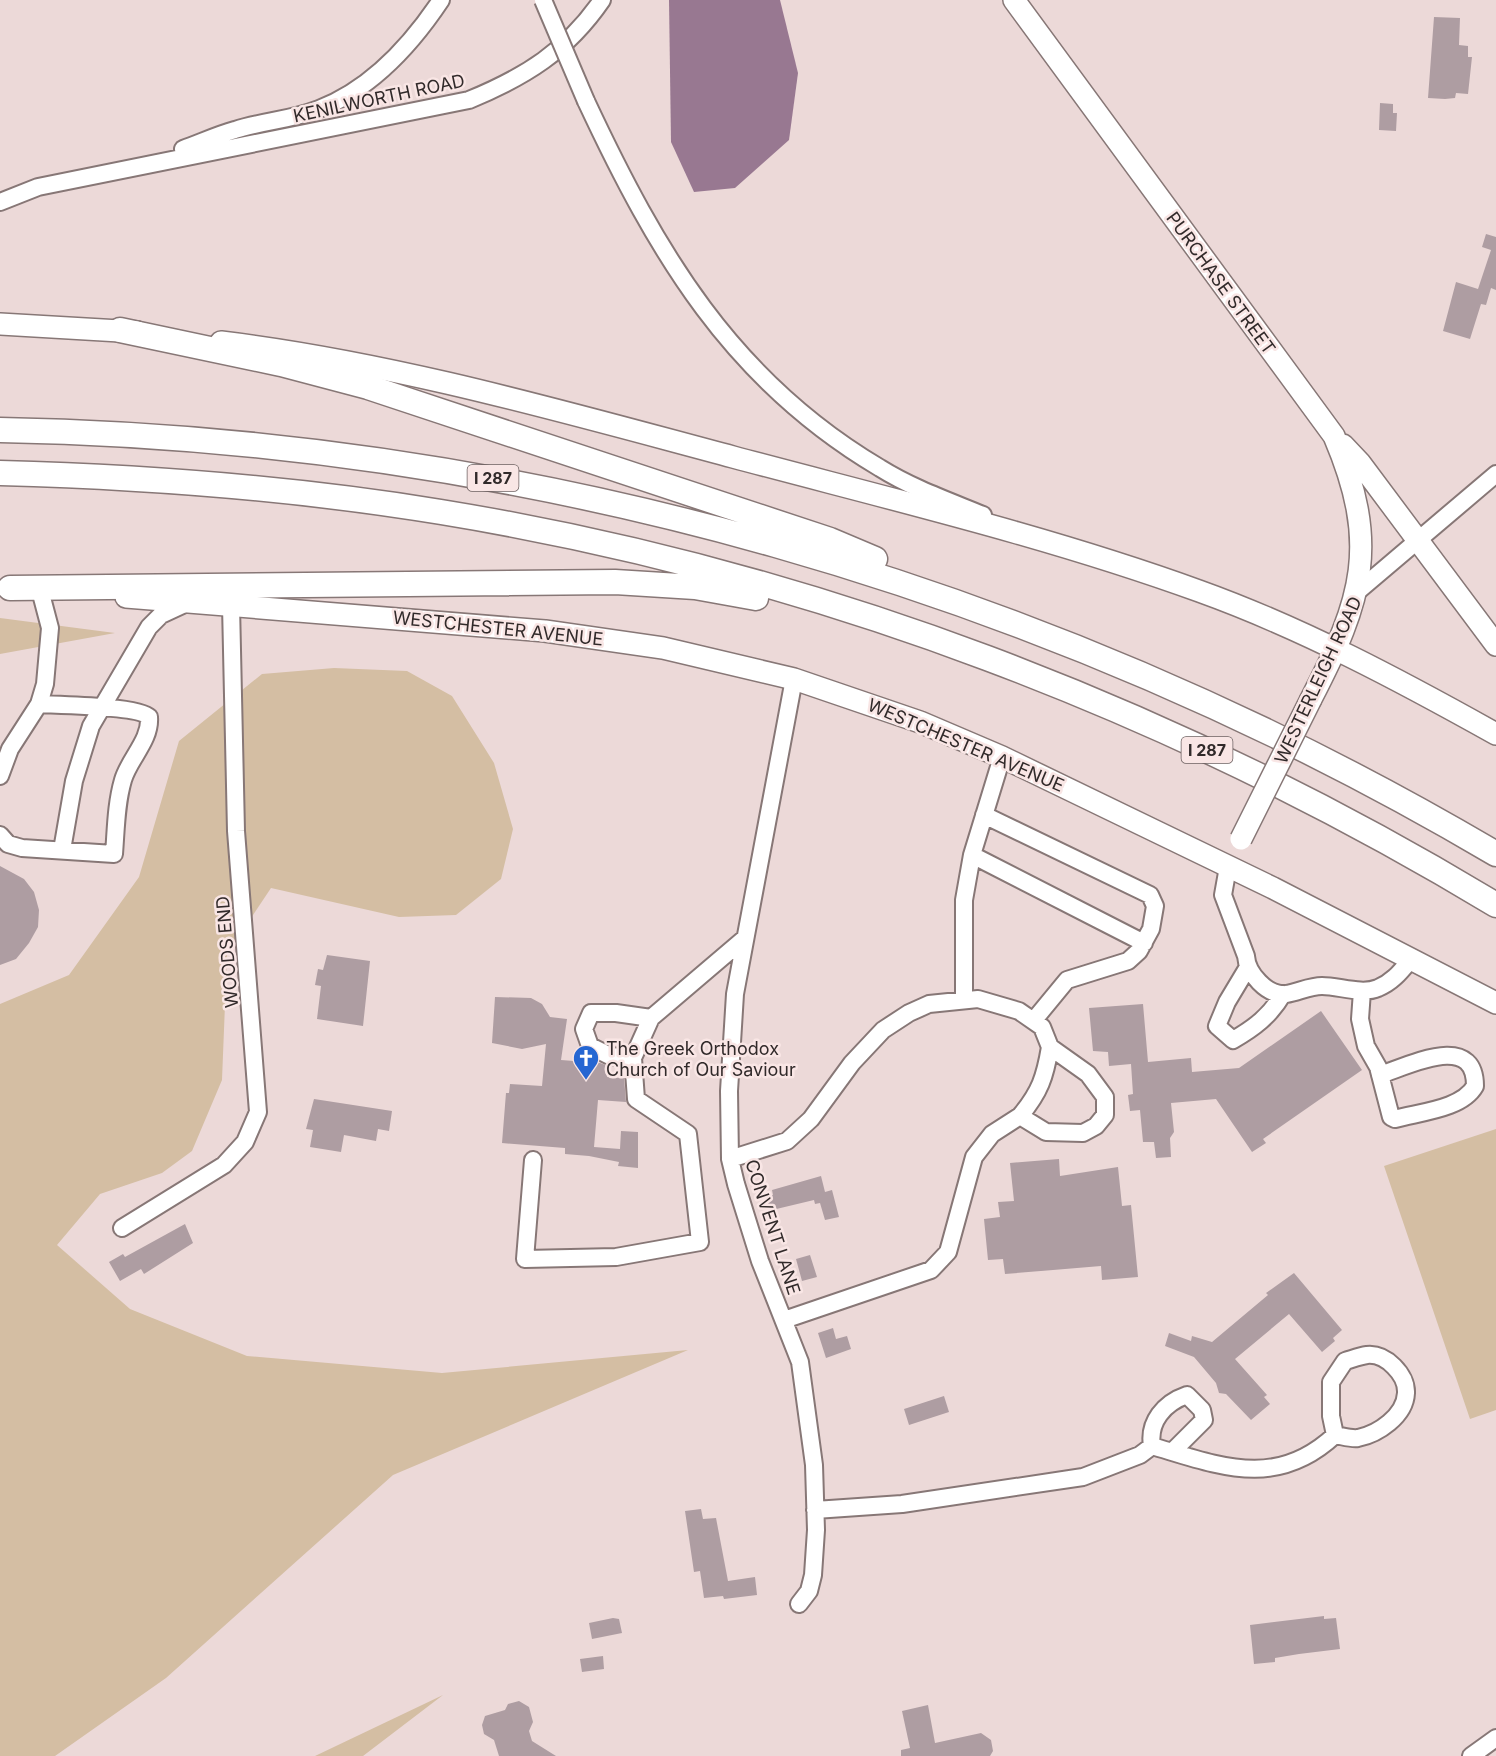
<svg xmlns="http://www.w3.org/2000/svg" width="1496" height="1756" viewBox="0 0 1496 1756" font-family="Inter,sans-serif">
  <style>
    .green { fill: #d4bea3 }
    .water { fill: #987891 }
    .building { fill: #ae9da2 }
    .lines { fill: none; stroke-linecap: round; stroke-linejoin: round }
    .minor-casing { stroke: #877776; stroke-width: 20 }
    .major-casing { stroke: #877776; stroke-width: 24 }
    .highway-casing { stroke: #877776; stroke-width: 27 }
    .minor { stroke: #fff; stroke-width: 16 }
    .major { stroke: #fff; stroke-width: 21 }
    .highway { stroke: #fff; stroke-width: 24 }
    .minor-bridge-casing { stroke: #877776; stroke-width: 20; stroke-linecap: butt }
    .major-bridge-casing { stroke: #877776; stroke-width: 24; stroke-linecap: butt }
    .minor-bridge { stroke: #fff; stroke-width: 16 }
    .major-bridge { stroke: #fff; stroke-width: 21 }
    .labels { text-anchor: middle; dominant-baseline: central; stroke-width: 5; stroke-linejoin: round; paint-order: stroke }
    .shield { fill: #f9e6e5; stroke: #6d6262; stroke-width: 1.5 }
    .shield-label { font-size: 16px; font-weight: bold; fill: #312a2a }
    .street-label { font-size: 18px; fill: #312a2a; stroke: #f9e6e5 }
    .poi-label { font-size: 18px; fill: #312a2a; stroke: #f9e6e5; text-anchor: start }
  </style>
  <rect width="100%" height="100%" fill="#ecd9d8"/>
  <path class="green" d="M 0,618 L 115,633 L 0,654 Z
    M 334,668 L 407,671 L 452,696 L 494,763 L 513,829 L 501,879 L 456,915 L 399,917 L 271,888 L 227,954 L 222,1080 L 192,1151 L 162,1173 L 100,1194 L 57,1245 L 130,1309 L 247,1356 L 442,1373 L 688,1350 L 393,1475 L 166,1678 L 55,1756 L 0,1756 L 0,1004 L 69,975 L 139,877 L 179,741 L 262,674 Z
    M 1496,1129 L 1496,1410 L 1470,1419 L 1384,1166 Z
    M 443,1695 L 363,1756 L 315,1756 Z"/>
  <path class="water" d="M 669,0 L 780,0 L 798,73 L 789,140 L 735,188 L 694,192 L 671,142 Z"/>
  <path class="building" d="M 1434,17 L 1460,18 L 1459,45 L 1468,46 L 1468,57 L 1472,57 L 1468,94 L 1456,93 L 1455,98 L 1445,99 L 1428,98 Z
    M 1380,103 L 1393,104 L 1393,113 L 1397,113 L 1396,131 L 1379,130 Z
    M 1486,234 L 1496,237 L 1496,290 L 1491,288 L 1486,305 L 1481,304 L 1470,339 L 1443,331 L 1456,282 L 1478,289 L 1491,250 L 1482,247 Z
    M 0,866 L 24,879 L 34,892 L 39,910 L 38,927 L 29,943 L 16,959 L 0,965 Z
    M 327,955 L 370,961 L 363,1026 L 317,1019 L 321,986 L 315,985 L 318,969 L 323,970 Z
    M 495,997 L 531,998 L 542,1004 L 550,1017 L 567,1019 L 561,1060 L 600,1063 L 608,1066 L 607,1077 L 624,1078 L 626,1102 L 598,1100 L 594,1147 L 620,1149 L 621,1131 L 638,1132 L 638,1168 L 618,1166 L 619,1162 L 589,1156 L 565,1154 L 565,1148 L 502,1143 L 506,1093 L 509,1093 L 510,1084 L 542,1086 L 546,1044 L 522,1049 L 492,1043 Z
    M 1143,1004 L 1148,1062 L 1191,1058 L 1192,1072 L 1239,1068 L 1321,1011 L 1362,1070 L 1263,1139 L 1266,1143 L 1252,1152 L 1216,1099 L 1171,1103 L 1174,1132 L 1170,1138 L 1171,1157 L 1156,1158 L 1154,1142 L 1143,1142 L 1140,1110 L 1130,1111 L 1128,1095 L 1133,1094 L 1131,1064 L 1109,1066 L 1108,1052 L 1093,1051 L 1089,1008 Z
    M 314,1099 L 392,1111 L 389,1131 L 378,1129 L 376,1141 L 344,1135 L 341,1152 L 310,1147 L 313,1130 L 306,1129 Z
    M 1059,1159 L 1060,1176 L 1118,1167 L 1122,1206 L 1131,1205 L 1138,1277 L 1102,1280 L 1101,1266 L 1005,1274 L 1003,1259 L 988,1260 L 984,1219 L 1000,1217 L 998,1202 L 1014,1201 L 1010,1163 Z
    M 821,1176 L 825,1192 L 832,1190 L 839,1217 L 825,1220 L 820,1203 L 815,1204 L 814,1200 L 768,1211 L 764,1197 L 773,1195 L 772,1190 Z
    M 185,1224 L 193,1243 L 144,1274 L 141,1269 L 120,1281 L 109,1262 L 123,1254 L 125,1257 Z
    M 810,1255 L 817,1277 L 802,1281 L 796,1259 Z
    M 1294,1273 L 1342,1330 L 1333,1338 L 1335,1341 L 1322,1352 L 1289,1314 L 1235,1359 L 1267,1395 L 1264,1397 L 1270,1404 L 1251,1420 L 1226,1394 L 1219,1393 L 1216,1383 L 1194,1357 L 1165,1346 L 1169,1333 L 1191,1341 L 1192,1336 L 1212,1342 L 1268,1295 L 1266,1293 Z
    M 833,1328 L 836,1339 L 847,1336 L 851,1349 L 826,1358 L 818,1333 Z
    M 944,1396 L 949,1412 L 909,1425 L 904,1409 Z
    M 701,1509 L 703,1519 L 716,1518 L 728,1581 L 755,1577 L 757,1595 L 724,1599 L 723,1596 L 704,1598 L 700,1571 L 694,1572 L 685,1511 Z
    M 1324,1616 L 1324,1619 L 1336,1618 L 1340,1649 L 1299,1654 L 1275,1658 L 1275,1662 L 1254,1664 L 1250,1625 Z
    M 613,1618 L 619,1619 L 622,1633 L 592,1639 L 589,1623 Z
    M 603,1656 L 604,1669 L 582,1672 L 580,1659 Z
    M 519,1701 L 529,1707 L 533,1722 L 529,1731 L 532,1741 L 556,1756 L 499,1756 L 494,1740 L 484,1734 L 482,1725 L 485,1716 L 505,1710 L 508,1704 Z
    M 928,1705 L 935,1743 L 981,1733 L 991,1740 L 993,1751 L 990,1756 L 901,1756 L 901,1750 L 910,1748 L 902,1711 Z"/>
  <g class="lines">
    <g class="minor-casing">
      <path id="minor" d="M 586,101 C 657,253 731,380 880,468 C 912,488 949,501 983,515
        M 183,149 C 200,143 217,135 235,130 C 263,121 291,120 319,109 C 371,89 411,45 441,0
        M 0,202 L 38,187 L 469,100 C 525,77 567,51 602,0
        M 1357,592 L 1496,474
        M 794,679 L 735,994 L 729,1091 L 730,1159 L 736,1184 L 760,1261 L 800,1362 L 814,1465 L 816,1530 L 813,1575 L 809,1591 L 799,1604
        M 0,776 L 10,749 L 39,704 L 45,684 L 50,628 L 40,590
        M 984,815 L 1150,895 L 1155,906 L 1151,929 L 1139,951 L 1128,961 L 1067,980 L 1034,1020
        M 0,835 L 8,844 L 22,848 L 114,854 C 116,829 116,804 123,780 C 129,759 151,740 149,717 C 139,706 58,705 39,704
        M 62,850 L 74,781 L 91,726 L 149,627 L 161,615 L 189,602
        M 972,855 L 1144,943
        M 1228,867 L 1223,895 L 1246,956 C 1247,973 1267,996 1286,994 C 1298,992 1310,986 1322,986 C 1339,986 1362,995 1378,988 C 1393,982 1401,971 1412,958
        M 1248,967 L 1227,1002 L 1217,1026 L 1233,1040 C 1254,1028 1270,1016 1283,994
        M 1362,991 L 1360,1019 L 1366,1046 L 1378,1067 L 1391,1117 L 1395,1119 C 1420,1112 1462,1109 1475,1086 C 1475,1031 1408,1066 1380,1075
        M 964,998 L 964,900 L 972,855 L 1002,757
        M 633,1058 L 610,1056 L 590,1046 L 584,1029 L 591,1013 L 616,1013 L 651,1018
        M 730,1159 L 787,1141 L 811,1119 L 852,1063 L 883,1030 L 909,1013 L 929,1004 L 978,999 L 1019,1011 L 1042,1027 L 1050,1047 L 1088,1074 L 1105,1097 L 1105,1115 L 1096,1126 L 1083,1133 L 1046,1132 L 1020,1116 C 1040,1092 1045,1077 1050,1047
        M 533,1160 L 525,1259 L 616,1257 L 700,1242 L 688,1134 L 636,1099 L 633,1058 L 651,1018 L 745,938
        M 122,1228 L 224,1165 L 245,1142 L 258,1112 L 236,831 L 231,605
        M 784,1320 L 931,1270 L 948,1252 L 974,1157 L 992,1134 L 1020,1116
        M 1152,1446 C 1148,1422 1164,1403 1187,1395 L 1202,1410 L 1204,1420 L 1173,1451
        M 815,1510 L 902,1504 L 1083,1477 L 1140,1455 L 1152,1446 C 1220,1466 1276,1490 1335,1435 L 1331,1416 L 1331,1382 L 1345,1361 C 1352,1359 1360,1356 1367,1355 C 1386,1353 1407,1375 1406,1393 C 1405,1416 1378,1434 1358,1438 C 1351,1439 1342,1436 1335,1435
        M 1471,1756 L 1496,1738"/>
    </g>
    <g class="major-casing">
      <path id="major" d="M 1014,0 L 1334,436 C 1380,544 1363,599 1311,699
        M 0,324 L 137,332
        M 221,342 C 395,363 564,412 733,457 C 890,499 1047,536 1199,591 C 1302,628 1401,681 1496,734
        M 1343,445 L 1360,463 L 1496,645
        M 126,597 L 545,631 L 663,648 L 794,679 L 920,722 L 1002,757 L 1273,888 L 1496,1003"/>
    </g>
    <g class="highway-casing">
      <path id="highway" d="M 120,330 L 281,364 L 368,387 L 830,540 L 875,559
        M 0,430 C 527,439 1042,586 1496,854
        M 0,473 C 148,477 295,488 441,512 C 815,573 1173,710 1496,905
        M 10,588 L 615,582 L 695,587 L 756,598"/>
    </g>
    <use href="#minor" class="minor"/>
    <use href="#major" class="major"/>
    <use href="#highway" class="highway"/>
    <g class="minor-bridge-casing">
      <path id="minor-bridge" d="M 543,0 L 586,101"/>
    </g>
    <g class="major-bridge-casing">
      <path id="major-bridge" d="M 1241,839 L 1311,699"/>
    </g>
    <use href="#minor-bridge" class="minor-bridge"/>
    <use href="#major-bridge" class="major-bridge"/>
  </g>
  <defs>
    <g id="church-pin" transform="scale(1.35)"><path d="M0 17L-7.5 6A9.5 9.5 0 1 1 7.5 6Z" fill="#2566d2" stroke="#f9e6e5"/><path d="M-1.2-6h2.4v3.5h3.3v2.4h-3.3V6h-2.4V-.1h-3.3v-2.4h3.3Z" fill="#fff"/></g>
  </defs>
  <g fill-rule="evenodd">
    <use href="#church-pin" x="586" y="1058"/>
  </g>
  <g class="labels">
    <g class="shield">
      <rect x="467.5" y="465" width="51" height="26" rx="4.5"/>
      <rect x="1181.5" y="737" width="51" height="26" rx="4.5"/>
    </g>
    <g class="shield-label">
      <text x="493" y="478">I 287</text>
      <text x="1207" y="750">I 287</text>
    </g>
    <g class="street-label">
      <text transform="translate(379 98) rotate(-12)">KENILWORTH ROAD</text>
      <text transform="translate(1221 283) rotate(54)">PURCHASE STREET</text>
      <text transform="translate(498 628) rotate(6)">WESTCHESTER AVENUE</text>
      <text transform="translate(1318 680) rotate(-65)">WESTERLEIGH ROAD</text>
      <text transform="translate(966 745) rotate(23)">WESTCHESTER AVENUE</text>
      <text transform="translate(227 952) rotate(-95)">WOODS END</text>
      <text transform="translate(773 1227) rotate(72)">CONVENT LANE</text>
    </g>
    <g class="poi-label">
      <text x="606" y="1048">The Greek Orthodox<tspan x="606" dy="21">Church of Our Saviour</tspan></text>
    </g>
  </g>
</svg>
